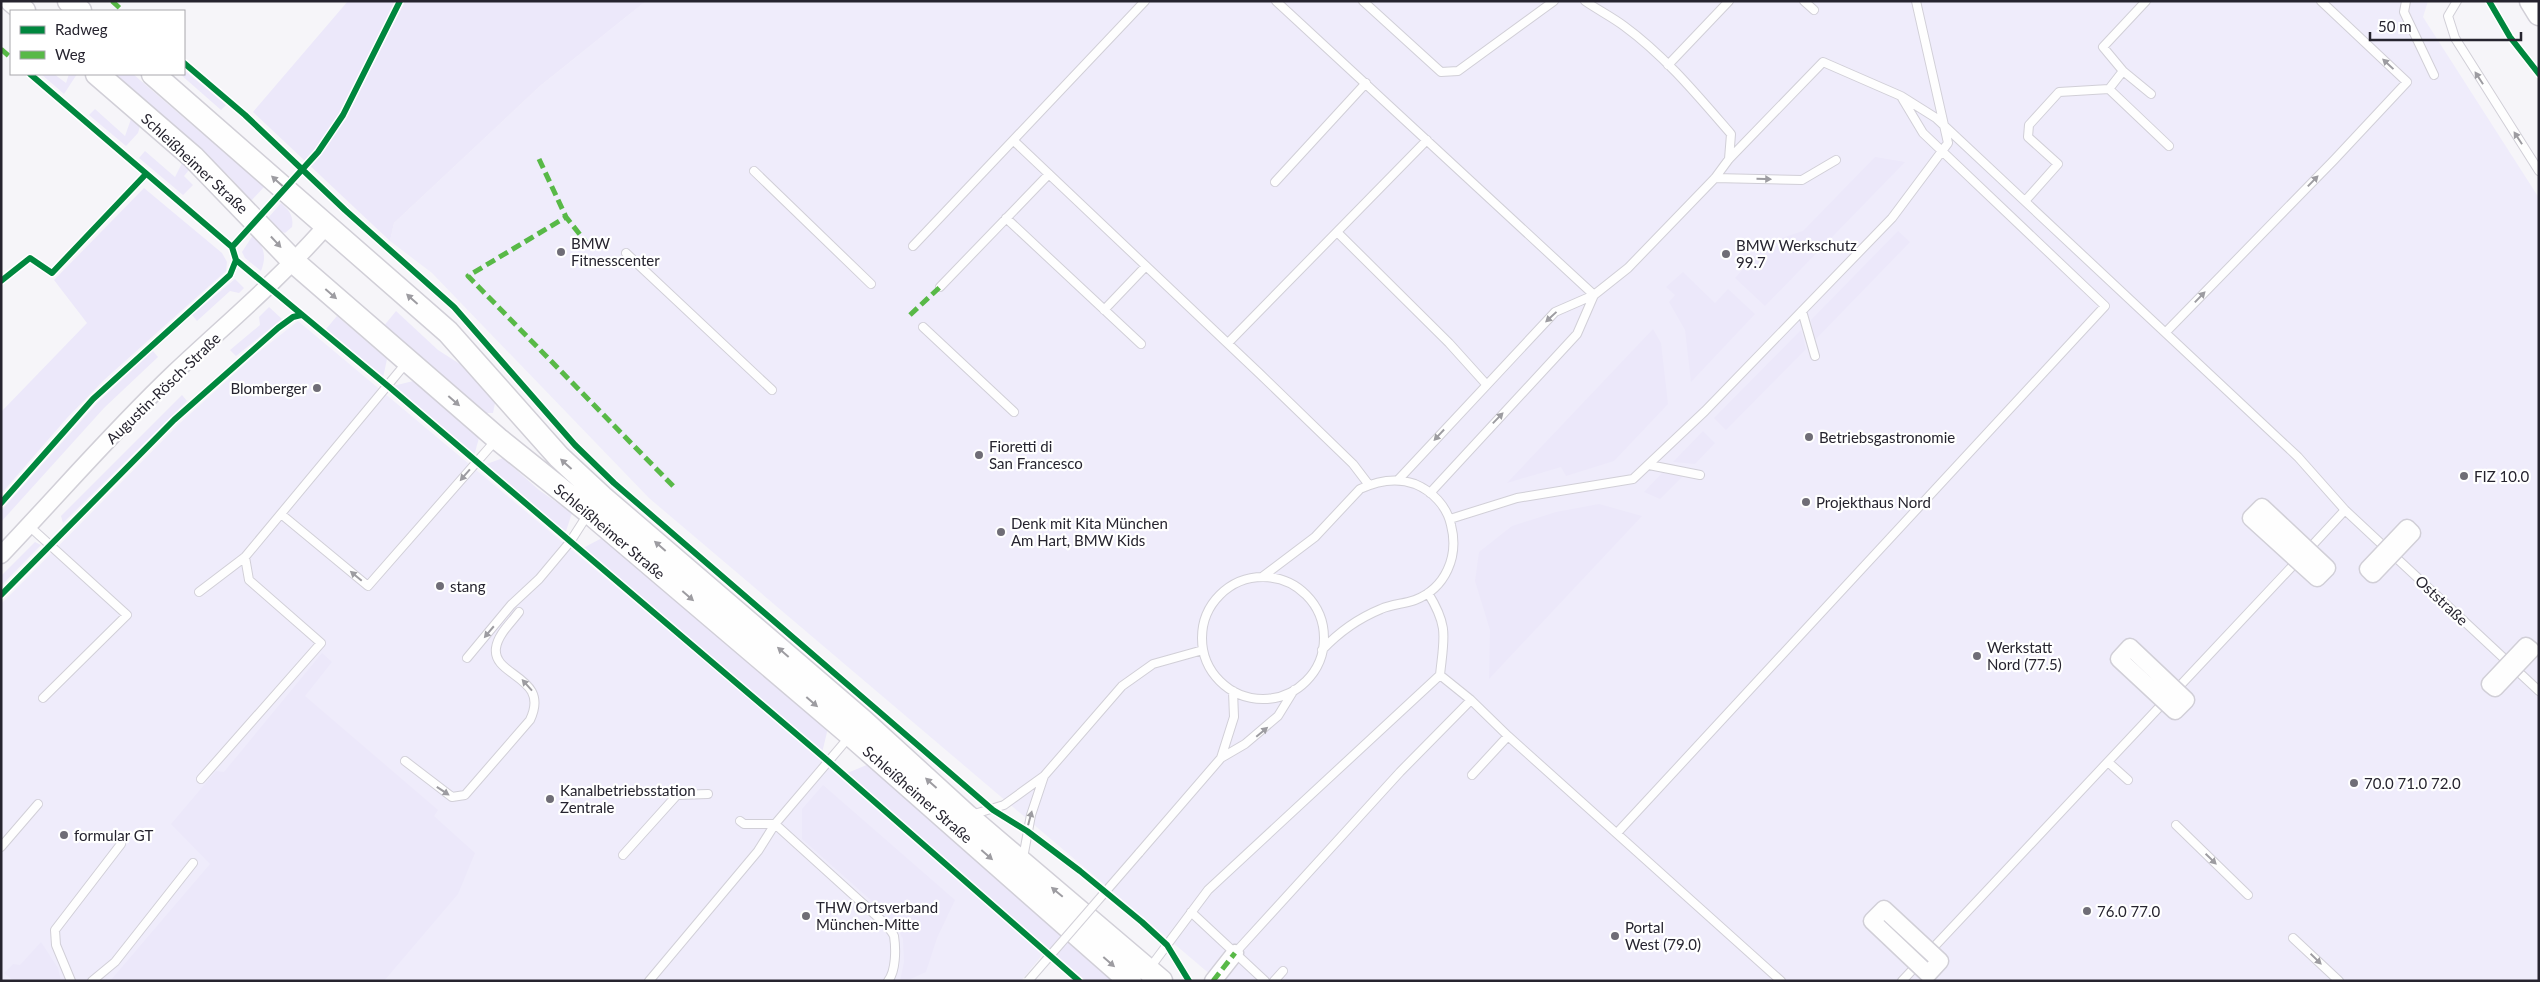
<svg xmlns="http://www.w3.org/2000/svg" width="2540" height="982" viewBox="0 0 2540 982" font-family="Lato,sans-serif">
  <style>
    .built { fill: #efecfb }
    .green { fill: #ece8fa }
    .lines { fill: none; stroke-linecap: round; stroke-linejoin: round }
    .lane-casing { stroke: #d1cfd7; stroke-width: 10 }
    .street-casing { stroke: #d1cfd7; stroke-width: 19 }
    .secondary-casing { stroke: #d1cfd7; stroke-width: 25 }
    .lane { stroke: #fefefe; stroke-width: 8 }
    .street { stroke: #fefefe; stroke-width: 16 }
    .secondary { stroke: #fefefe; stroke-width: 22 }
    .lane-bridge-casing { stroke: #d1cfd7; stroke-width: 10; stroke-linecap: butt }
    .street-bridge-casing { stroke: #d1cfd7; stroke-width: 19; stroke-linecap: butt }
    .lane-bridge { stroke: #fefefe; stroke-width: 8 }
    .street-bridge { stroke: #fefefe; stroke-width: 16 }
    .quiet { stroke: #58b947; stroke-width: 5; stroke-dasharray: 10 5; stroke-linecap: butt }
    .cycleway-casing { stroke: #fff; stroke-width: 9 }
    .cycleway { stroke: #00873e; stroke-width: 6 }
    .oneway { fill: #9d9ca1 }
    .poi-dot { fill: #6f6d76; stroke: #fff; stroke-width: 2 }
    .labels { text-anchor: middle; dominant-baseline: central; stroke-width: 4.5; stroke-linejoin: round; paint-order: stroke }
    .street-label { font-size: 15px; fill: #26242f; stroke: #fff }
    .poi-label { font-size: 15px; fill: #26242f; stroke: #fff; text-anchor: start }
  </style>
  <rect width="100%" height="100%" fill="#f6f5f9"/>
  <path class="built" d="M 646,1 L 2428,1 L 2423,17 L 2539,198 L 2539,981 L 1218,981 L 649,498 L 432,273 L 390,241 L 394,223 L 540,86 Z
    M 298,321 L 1048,948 L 1021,981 L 1,981 L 1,604 L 180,423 L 255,355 Z"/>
  <path class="green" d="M 348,1 L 646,1 L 540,86 L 394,223 L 390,241 L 253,112 Z
    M 184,70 L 226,105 L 221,110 L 180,74 L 184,74 Z
    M 41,74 L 54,74 L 66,83 L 69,74 L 77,74 L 64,94 Z
    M 110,74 L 133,74 L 264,187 L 251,201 L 229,176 Z
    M 95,109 L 125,136 L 131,119 L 140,126 L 138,133 L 126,146 L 89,115 Z
    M 145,151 L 175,177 L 182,163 L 189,170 L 184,176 L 193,185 L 183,195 L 139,158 Z
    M 1875,157 L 1905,162 L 1765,306 L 1735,278 L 1767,243 L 1803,231 Z
    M 144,188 L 222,253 L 227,262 L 226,271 L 104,380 L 67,418 L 1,494 L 1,412 L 87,323 L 54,280 Z
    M 281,203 C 289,210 294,216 292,227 L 285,233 L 279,231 L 268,218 Z
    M 1898,231 L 1910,242 L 1814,341 L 1811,320 Z
    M 253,235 C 264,246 267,256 261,271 L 245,258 L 242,252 Z
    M 1683,272 L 1715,303 L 1728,289 L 1755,314 L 1691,382 L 1685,330 L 1669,302 L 1675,295 L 1666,287 Z
    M 235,279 L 244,288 L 239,293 L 230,291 L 197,321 L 192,315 Z
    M 269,307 L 282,319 L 236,356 L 230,350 L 260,325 L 259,317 Z
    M 396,311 L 438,350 L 463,366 L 495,403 L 493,413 L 485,413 L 383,327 Z
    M 337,316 L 387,359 L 383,378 L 326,329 Z
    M 1653,329 L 1661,343 L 1668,404 L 1614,461 L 1566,476 L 1561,467 L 1507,483 Z
    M 1801,330 L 1806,349 L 1726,430 L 1714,418 Z
    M 153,351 L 158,357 L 104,408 L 1,522 L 1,511 L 7,504 L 98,402 Z
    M 413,381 L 479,438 L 474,456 L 393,386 Z
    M 182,395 L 187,401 L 63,523 L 61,516 Z
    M 1703,431 L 1715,443 L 1695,464 L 1673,462 Z
    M 503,458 L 539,490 L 572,513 L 565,534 L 484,465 Z
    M 1662,473 L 1683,476 L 1660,499 L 1644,492 Z
    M 1599,504 L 1642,516 L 1489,679 L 1490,630 L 1475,581 L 1479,552 L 1512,526 L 1556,512 Z
    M 602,538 L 610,541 L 828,728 L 822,753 L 583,548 Z
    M 35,542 L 41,545 L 1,586 L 1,576 Z
    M 322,653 L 332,662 L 305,696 L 438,810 L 434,816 L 475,853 L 458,894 L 384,981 L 110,981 L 210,864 L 171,824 L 216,771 L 224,772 Z
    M 869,764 L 1116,981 L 1086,981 L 845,774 Z
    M 823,785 L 955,900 L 937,938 L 926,972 L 906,981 L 900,981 L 904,962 L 903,939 L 892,919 L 802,839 L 802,809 Z
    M 41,942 L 58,968 L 61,981 L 14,981 L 4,973 L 13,964 L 20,965 Z"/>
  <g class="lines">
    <g class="lane-casing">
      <path id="lane" d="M 1276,1 L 1594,295
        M 1363,1 L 1441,72 L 1458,71 L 1554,1
        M 1585,1 C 1598,10 1612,17 1624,26 C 1665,56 1698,96 1731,134 L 1729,159
        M 1804,1 L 1814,10
        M 2406,1 L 2404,12 L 2434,75
        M 2457,1 L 2448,16 L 2455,38 L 2539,171
        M 1668,65 L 1729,1
        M 2123,71 L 2151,94
        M 2109,89 L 2169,146
        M 1014,141 L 1260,374 L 1353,464 L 1369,485
        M 754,171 L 871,284
        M 1715,178 L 1802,180 L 1836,160
        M 1275,182 L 1366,83
        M 2025,201 L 2058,164 L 2028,137 L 2029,125 L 2059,92 L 2109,89 L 2123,71 L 2103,47 L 2146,1
        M 1006,218 L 1141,344
        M 1337,232 L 1449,343 L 1486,384
        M 913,246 L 1145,1
        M 626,253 L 772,390
        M 940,287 L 1049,174
        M 1104,310 L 1146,266
        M 1802,311 L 1815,356
        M 923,327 L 1014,412
        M 2166,332 L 2334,160 L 2407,82 L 2321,1
        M 1228,343 L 1427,140
        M 1649,465 L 1700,475
        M 1398,480 L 1555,312 L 1594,295 L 1628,268 L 1715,178 L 1729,159 L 1823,62 L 1901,96 L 1936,118 L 2298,457 L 2345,510 L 2539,691
        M 1430,493 L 1577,334 L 1594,295
        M 281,514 L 368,586 L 496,440
        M 1450,519 L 1517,498 L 1633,479 L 1705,411 L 1892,218 L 1948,143 L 1916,1
        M 29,526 L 127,615 L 43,698
        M 2307,551 L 2345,510
        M 1262,577 L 1315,537 L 1360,489 C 1377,481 1396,477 1415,484 C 1432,491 1447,506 1451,525 C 1459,556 1446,588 1415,600 C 1404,604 1392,604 1381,609 C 1359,618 1339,632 1322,650
        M1202 638a61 61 0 1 1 122 0a61 61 0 1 1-122 0Z
        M 199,592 L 245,557 L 407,362
        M 1428,593 C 1449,627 1444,637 1440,675 L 1471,700 L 1508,736 L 1472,775
        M 467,658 L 511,605 L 539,579 L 570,542 L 588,514
        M 2175,691 L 2299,559
        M 1508,736 L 1781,981
        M 1221,758 L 1234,717 L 1233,691
        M 405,761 L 452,797 L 465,795 L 530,720 C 551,676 492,677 496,648 C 498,634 511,623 519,612
        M 2108,762 L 2128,780
        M 201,779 L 321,643 L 249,580 L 245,557
        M 971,815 L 1004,805 L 1044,776 L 1122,686 L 1153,664 L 1203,650
        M 740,821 L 744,824 L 775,824 L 881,920 C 885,924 892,931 894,936 C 896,949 896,971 888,981
        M 2176,825 L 2248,895
        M 1617,833 L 2105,306 L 1923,133 L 1902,98
        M 1,847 L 38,804
        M 1139,853 L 1221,758 L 1245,744 L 1278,716 L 1294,690
        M 623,855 L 677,795 L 708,794
        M 1023,858 L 1031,815 L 1044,776
        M 1191,912 L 1235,953 L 1400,772 L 1471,700
        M 2293,938 L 2339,981
        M 1235,953 L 1265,981
        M 1149,969 L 1208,890 L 1440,675
        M 71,981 L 56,945 L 55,930 L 121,844
        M 92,981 L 115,962 L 193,863
        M 649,981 L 758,851 L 775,824 L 850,736
        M 1274,981 L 1283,971
        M 1902,981 L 2165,701"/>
    </g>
    <g class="street-casing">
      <path id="street" d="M 1,555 C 59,494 114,430 174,373 C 226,324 280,279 327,225
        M 1213,981 L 1235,953"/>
    </g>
    <g class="secondary-casing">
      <path id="secondary" d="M 12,1 L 24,11
        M 69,1 L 80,11
        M 2531,1 L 2539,14
        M 97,74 L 193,157 L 294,262 L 498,439 L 589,512 L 851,735 L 1130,981
        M 153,74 L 448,332 L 559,457 L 602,497 L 863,721 L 967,816 L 1161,981"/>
    </g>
    <use href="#lane" class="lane"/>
    <use href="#street" class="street"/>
    <use href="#secondary" class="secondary"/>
    <g class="lane-bridge-casing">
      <path id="lane-bridge" d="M 1028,981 L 1139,853"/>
    </g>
    <g class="street-bridge-casing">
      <path id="street-bridge" d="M 2262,507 L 2327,568 L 2317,578 L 2251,518 Z
        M 2407,528 L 2412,533 L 2373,574 L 2368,569 Z
        M 2526,646 L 2531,650 L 2495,688 L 2490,684 Z
        M 2130,647 L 2186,700 L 2175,711 L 2119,659 Z
        M 1884,909 L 1940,961 L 1928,974 L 1872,921 Z"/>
    </g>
    <use href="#lane-bridge" class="lane-bridge"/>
    <use href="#street-bridge" class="street-bridge"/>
    <path class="quiet" d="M 112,1 L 123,11
      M 1,49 L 11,58
      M 539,159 L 566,217
      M 589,246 L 566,217 L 468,276 L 675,488
      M 910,315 L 940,287
      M 1213,981 L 1235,953"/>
    <g class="cycleway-casing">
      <path id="cycleway" d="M 2489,1 L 2510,37 L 2539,74
        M 184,63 L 245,115 L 345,210 L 454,307 L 575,445 L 614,483 L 993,810 L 1027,831 L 1080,871 L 1142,922 L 1167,945 L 1189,981
        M 232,247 L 318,152 L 343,115 L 400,1
        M 236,260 L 388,386 L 828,761 L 1079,981
        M 1,281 L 30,258 L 52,273 L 146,174
        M 1,503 L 93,399 L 230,275 L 236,260 L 232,247 L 30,74
        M 1,595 L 174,420 L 278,328 L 293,317 L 301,315"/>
    </g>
    <use href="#cycleway" class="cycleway"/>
  </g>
  <defs><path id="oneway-solid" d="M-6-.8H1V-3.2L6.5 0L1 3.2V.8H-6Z" transform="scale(1.25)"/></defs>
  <g class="oneway">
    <use href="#oneway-solid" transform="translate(2388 64) rotate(-137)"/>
    <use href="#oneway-solid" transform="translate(2479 78) rotate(-123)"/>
    <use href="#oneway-solid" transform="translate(2518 138) rotate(-123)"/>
    <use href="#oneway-solid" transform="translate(1764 179) rotate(1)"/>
    <use href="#oneway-solid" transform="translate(277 181) rotate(-138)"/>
    <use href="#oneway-solid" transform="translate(2313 181) rotate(-46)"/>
    <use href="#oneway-solid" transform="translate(276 242) rotate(47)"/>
    <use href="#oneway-solid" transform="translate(331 294) rotate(41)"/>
    <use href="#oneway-solid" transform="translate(2200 297) rotate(-46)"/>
    <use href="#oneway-solid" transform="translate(412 299) rotate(-138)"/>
    <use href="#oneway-solid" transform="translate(1551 317) rotate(137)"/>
    <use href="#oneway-solid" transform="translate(454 401) rotate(41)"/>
    <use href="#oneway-solid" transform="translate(1498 418) rotate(-46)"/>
    <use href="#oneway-solid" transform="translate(1439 435) rotate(133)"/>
    <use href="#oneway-solid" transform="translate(566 464) rotate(-138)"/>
    <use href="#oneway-solid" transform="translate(465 475) rotate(131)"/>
    <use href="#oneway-solid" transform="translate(660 546) rotate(-139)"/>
    <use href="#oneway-solid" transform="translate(356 576) rotate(-140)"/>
    <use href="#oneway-solid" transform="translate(688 596) rotate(41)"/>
    <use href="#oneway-solid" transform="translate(489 632) rotate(130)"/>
    <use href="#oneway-solid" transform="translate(783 652) rotate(-139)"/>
    <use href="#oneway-solid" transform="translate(527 685) rotate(-132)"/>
    <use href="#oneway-solid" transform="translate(812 702) rotate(41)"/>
    <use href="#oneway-solid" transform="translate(1262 732) rotate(-40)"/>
    <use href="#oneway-solid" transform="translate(931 783) rotate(-138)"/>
    <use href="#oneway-solid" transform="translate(443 791) rotate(34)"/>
    <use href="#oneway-solid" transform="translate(1030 818) rotate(-75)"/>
    <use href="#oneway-solid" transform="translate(987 855) rotate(41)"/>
    <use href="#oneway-solid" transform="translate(2211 859) rotate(44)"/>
    <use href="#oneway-solid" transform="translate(1057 892) rotate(-140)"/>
    <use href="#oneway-solid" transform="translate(2316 959) rotate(44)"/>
    <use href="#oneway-solid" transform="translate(1109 962) rotate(41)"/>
  </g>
  <g class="poi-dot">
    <circle cx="561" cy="252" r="5"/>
    <circle cx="1726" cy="254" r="5"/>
    <circle cx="317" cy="388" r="5"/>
    <circle cx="1809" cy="437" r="5"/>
    <circle cx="979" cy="455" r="5"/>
    <circle cx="2464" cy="476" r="5"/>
    <circle cx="1806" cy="502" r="5"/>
    <circle cx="1001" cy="532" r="5"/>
    <circle cx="440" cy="586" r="5"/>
    <circle cx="1977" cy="656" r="5"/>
    <circle cx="2354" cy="783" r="5"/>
    <circle cx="550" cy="799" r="5"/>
    <circle cx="64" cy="835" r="5"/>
    <circle cx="2087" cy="911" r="5"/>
    <circle cx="806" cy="916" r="5"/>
    <circle cx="1615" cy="936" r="5"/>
  </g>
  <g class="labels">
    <g class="street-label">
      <text transform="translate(195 163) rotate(43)">Schleißheimer Straße</text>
      <text transform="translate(163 388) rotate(-44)">Augustin-Rösch-Straße</text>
      <text transform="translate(610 531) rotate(40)">Schleißheimer Straße</text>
      <text transform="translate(2442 600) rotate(43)">Oststraße</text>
      <text transform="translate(918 794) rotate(41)">Schleißheimer Straße</text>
    </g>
    <g class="poi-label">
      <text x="571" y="243">BMW<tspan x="571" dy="17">Fitnesscenter</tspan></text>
      <text x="1736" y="245">BMW Werkschutz<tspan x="1736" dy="17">99.7</tspan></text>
      <text x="307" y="388" text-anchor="end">Blomberger</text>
      <text x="1819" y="437">Betriebsgastronomie</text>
      <text x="989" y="446">Fioretti di<tspan x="989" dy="17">San Francesco</tspan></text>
      <text x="2474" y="476">FIZ 10.0</text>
      <text x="1816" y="502">Projekthaus Nord</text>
      <text x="1011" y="523">Denk mit Kita München<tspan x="1011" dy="17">Am Hart, BMW Kids</tspan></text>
      <text x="450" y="586">stang</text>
      <text x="1987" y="647">Werkstatt<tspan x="1987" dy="17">Nord (77.5)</tspan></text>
      <text x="2364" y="783">70.0 71.0 72.0</text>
      <text x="560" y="790">Kanalbetriebsstation<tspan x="560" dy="17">Zentrale</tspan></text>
      <text x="74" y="835">formular GT</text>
      <text x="816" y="907">THW Ortsverband<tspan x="816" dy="17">München-Mitte</tspan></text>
      <text x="2097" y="911">76.0 77.0</text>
      <text x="1625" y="927">Portal<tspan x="1625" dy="17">West (79.0)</tspan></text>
    </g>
  </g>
  <rect width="2540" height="982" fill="none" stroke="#26242f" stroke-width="5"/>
  <rect x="10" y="10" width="175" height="65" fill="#ffffff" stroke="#a8a7ac"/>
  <rect x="20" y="26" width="25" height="8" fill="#00873e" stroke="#a8a7ac"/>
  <text x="55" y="35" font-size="15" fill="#26242f">Radweg</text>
  <rect x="20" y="51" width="25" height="8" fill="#58b947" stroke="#a8a7ac"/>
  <text x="55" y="60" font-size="15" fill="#26242f">Weg</text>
  <path d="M2370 32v8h151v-8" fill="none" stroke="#26242f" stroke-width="2.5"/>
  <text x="2378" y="32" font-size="15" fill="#26242f" stroke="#ffffff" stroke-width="4" paint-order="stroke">50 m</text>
</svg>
